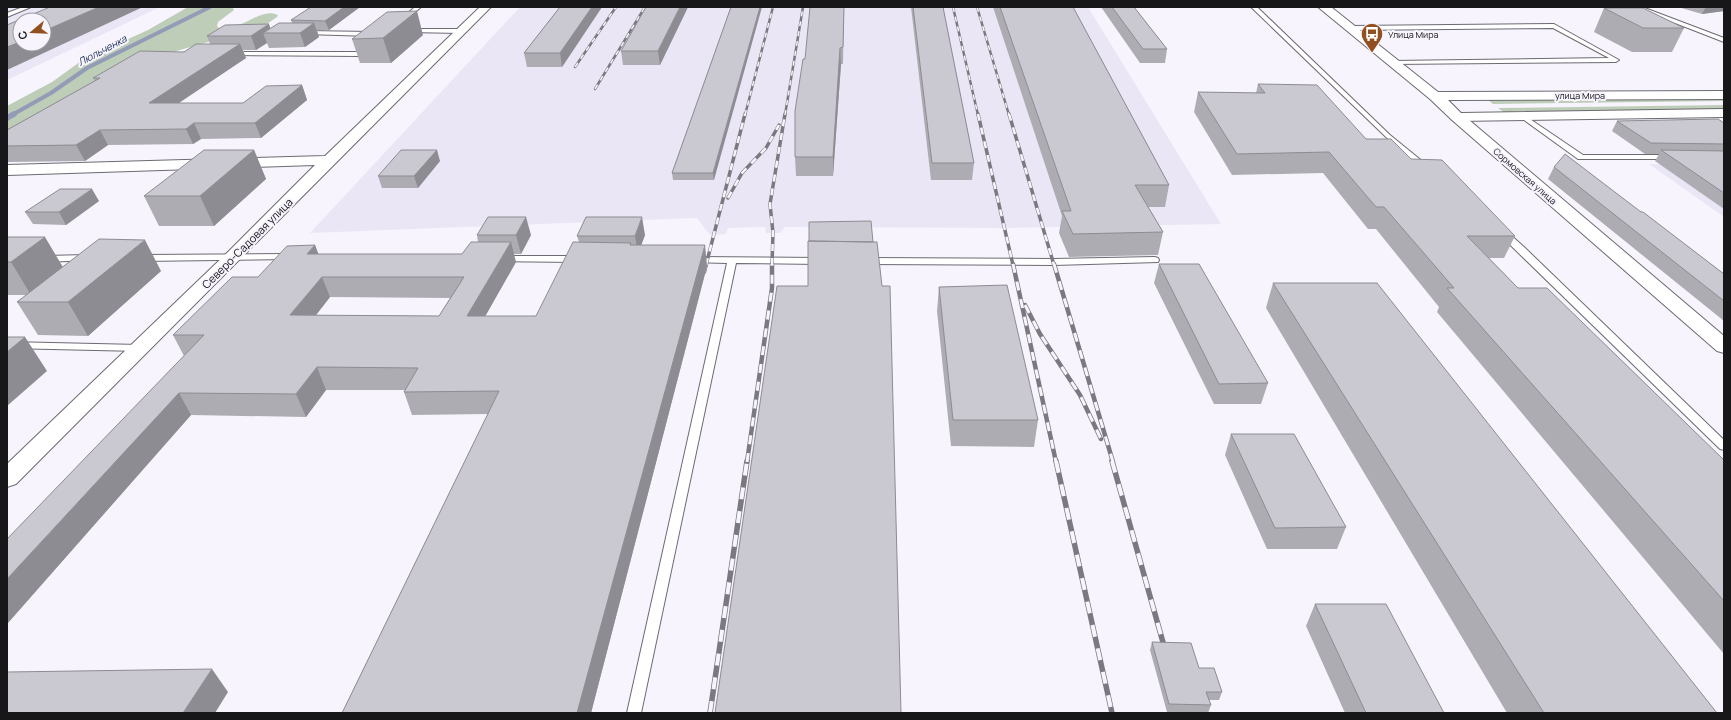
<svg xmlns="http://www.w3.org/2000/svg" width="1731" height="720" viewBox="0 0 1731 720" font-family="Manrope,sans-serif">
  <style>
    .built { fill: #ebe6f6; fill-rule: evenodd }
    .green { fill: #becdb7 }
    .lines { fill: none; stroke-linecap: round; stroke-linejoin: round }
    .stream-far1 { stroke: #929cb6; stroke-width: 4 }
    .stream { stroke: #929cb6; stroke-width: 5.5 }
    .service-casing { stroke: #6d6a72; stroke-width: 2 }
    .minor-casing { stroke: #6d6a72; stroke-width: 2 }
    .tertiary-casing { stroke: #6d6a72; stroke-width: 2 }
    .service { fill: #fff; fill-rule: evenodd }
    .minor { fill: #fff; fill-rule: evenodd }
    .tertiary { fill: #fff; fill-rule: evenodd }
    .rail-far3-casing { stroke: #7b797f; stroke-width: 2.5 }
    .rail-far2-casing { stroke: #7b797f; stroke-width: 3.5 }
    .rail-far1-casing { stroke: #7b797f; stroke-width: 4.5 }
    .rail-casing { stroke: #7b797f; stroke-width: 5.5 }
    .rail-far3 { stroke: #f7f4fd; stroke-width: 1.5; stroke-dasharray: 5; stroke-linecap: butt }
    .rail-far2 { stroke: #f7f4fd; stroke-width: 2.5; stroke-dasharray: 7; stroke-linecap: butt }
    .rail-far1 { stroke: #f7f4fd; stroke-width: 3; stroke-dasharray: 9; stroke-linecap: butt }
    .rail { stroke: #f7f4fd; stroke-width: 4; stroke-dasharray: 12; stroke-linecap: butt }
    .wall { fill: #aeacb3; fill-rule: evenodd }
    .shaded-wall { fill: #8d8c92 }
    .building { fill: #cac8d0; stroke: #8d8c92; fill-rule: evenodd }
    .labels { text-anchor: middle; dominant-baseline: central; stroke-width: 4; stroke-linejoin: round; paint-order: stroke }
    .far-poi-label { font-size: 9px; fill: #171619; stroke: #f7f4fd; text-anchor: start }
    .far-street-label { font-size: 9px; fill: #171619; stroke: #f7f4fd }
    .far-water-label { font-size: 10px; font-style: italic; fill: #172853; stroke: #f7f4fd }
    .street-label { font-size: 11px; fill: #171619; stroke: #f7f4fd }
  </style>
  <rect width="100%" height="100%" fill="#f7f4fd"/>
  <path class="built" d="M 7,7 L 160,7 L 7,80 ZM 20,20 L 44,20 L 44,44 L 20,44 Z
    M 520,7 L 1088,7 L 1221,224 L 1004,228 L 785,227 L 780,233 L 766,233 L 765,227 L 728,228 L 726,234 L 710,235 L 697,218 L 310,233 Z
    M 1649,164 L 1724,165 L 1724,217 Z"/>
  <path class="green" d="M 188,7 L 232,7 L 234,10 L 218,22 L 217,26 L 219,28 C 227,28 234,26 241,24 C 253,20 265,9 278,15 L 277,17 L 264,26 L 173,52 L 7,136 L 7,106 L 52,82 L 84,59 L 148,30 Z
    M 1724,97 L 1724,101 L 1493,104 L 1487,99 Z
    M 1724,105 L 1724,110 L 1505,113 L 1498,108 Z"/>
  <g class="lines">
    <path class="stream-far1" d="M 12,115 L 51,93 L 87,68 L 210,7"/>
    <path class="stream" d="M 7,118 L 14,114"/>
    <g class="service-casing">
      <path id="service" d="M 23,7 L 31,7 L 7,17 L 7,13 Z
        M 415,7 L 421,7 L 405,21 L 401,21 L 401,19 Z
        M 1251,7 L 1257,7 L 1390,135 L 1428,166 L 1428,170 L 1422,170 L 1386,137 Z
        M 1634,7 L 1642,7 L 1724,38 L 1724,42 Z
        M 1554,24 L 1619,60 L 1616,62 L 1393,64 L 1391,63 L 1391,61 L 1609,58 L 1553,28 L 1350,30 L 1347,28 L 1350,26 Z
        M 409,29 L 461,29 L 464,31 L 461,33 L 407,32 L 406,31 Z
        M 306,31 L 372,32 L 375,34 L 372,36 L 304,34 L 304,32 Z
        M 232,52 L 360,52 L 363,54 L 360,56 L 230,55 L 229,54 Z
        M 1520,115 L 1524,115 L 1583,155 L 1671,155 L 1675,157 L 1671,159 L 1578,159 L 1520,117 Z
        M 1499,230 L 1505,230 L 1524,247 L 1724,440 L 1724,450 L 1720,449 L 1499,234 Z
        M 289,254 L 292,255 L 293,257 L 292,259 L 141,261 L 137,258 L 141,255 Z
        M 87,255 L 90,256 L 91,258 L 90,260 L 45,262 L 41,259 L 45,256 Z
        M 501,256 L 577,256 L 581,259 L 577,262 L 498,261 L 497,259 Z
        M 693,257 L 821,258 L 825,261 L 821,264 L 736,263 L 641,713 L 627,713 L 727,263 L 690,262 L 689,260 Z
        M 1155,257 L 1158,258 L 1159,260 L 1158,262 L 1054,265 L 867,264 L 863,261 L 867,258 L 1054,259 Z
        M 7,342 L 140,345 L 145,348 L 140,351 L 7,348 Z"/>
    </g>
    <g class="minor-casing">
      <path id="minor" d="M 480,7 L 491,7 L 16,484 L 7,487 L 7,464 L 228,252 L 315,165 L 7,175 L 7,165 L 325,156 Z
        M 1457,113 L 1462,114 L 1724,336 L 1724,353 L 1717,351 L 1452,120 L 1450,117 L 1452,114 Z"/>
    </g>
    <g class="tertiary-casing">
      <path id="tertiary" d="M 1318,7 L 1331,7 L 1438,92 L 1724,91 L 1724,99 L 1448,100 L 1461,113 L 1724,109 L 1724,117 L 1457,121 L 1452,120 L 1430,99 Z"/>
    </g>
    <use href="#service" class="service"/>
    <use href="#minor" class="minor"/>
    <use href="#tertiary" class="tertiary"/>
    <g class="rail-far3-casing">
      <path id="rail-far3" d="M 953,7 L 978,115
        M 977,7 L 1009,115
        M 575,67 L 616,7
        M 595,89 L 645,7
        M 745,115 L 773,7
        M 785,115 L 803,7"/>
    </g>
    <g class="rail-far2-casing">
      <path id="rail-far2" d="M 978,114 L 1013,265
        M 1009,114 L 1054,265
        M 728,198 L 742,173 L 766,148 L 779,125
        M 706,265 L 745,114
        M 772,265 L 773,233 L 770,204 L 785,114"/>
    </g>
    <g class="rail-far1-casing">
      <path id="rail-far1" d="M 1013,264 L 1056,462
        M 1054,264 L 1113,462
        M 704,272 L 706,264
        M 1025,305 L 1040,334 L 1080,395 L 1101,439
        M 747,462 L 772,288 L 772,264"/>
    </g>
    <g class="rail-casing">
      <path id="rail" d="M 1056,461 L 1112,713
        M 1112,461 L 1166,653
        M 710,713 L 747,461"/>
    </g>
    <use href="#rail-far3" class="rail-far3"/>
    <use href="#rail-far2" class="rail-far2"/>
    <use href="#rail-far1" class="rail-far1"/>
    <use href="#rail" class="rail"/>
  </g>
  <path class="wall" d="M 360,7 L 329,30 L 317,30 L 319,37 L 305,47 L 269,48 L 267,43 L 256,50 L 243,50 L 246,58 L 179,103 L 243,103 L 302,85 L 307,100 L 261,138 L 201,139 L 193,144 L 108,145 L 85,161 L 7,162 L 7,130 L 95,81 L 93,78 L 210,44 L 207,36 L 270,29 L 292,23 L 291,20 Z
    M 560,7 L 602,7 L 562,67 L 527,67 L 524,53 Z
    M 688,7 L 660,65 L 623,65 L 621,51 Z
    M 731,7 L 714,180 L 673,180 L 672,173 Z
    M 844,7 L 843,64 L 841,64 L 833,176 L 796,176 L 795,157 L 805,59 Z
    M 911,7 L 943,7 L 974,163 L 972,180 L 931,180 Z
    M 993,7 L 1073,7 L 1169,185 L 1165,207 L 1148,207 L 1163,232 L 1158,255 L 1069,257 L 1059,233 L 1062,216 Z
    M 1101,7 L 1134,7 L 1167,49 L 1165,63 L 1140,63 Z
    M 1678,7 L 1724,7 L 1724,11 L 1702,14 Z
    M 1604,8 L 1684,28 L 1672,52 L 1632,52 L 1594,32 Z
    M 423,35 L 391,63 L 360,63 L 352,39 Z
    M 1258,84 L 1366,139 L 1411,159 L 1515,236 L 1504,258 L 1489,258 L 1518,288 L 1724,460 L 1724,654 L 1437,312 L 1439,307 L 1376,229 L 1368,229 L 1323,173 L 1232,175 L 1194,112 L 1198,92 L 1256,93 Z
    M 1617,121 L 1724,123 L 1724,209 L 1655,161 L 1659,154 L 1645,154 L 1612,131 Z
    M 254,150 L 266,179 L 214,226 L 159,226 L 144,196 Z
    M 440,161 L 418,188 L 382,188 L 378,176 Z
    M 1554,167 L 1641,212 L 1699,255 L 1724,274 L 1724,321 L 1548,179 Z
    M 99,201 L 66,225 L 33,224 L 25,212 Z
    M 477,235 L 531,235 L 521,254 L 513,254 L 516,262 L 485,316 L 536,316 L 579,242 L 577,236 L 645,235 L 641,245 L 707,266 L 591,713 L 342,713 L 488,414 L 412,415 L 404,392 L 405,390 L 326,390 L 306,417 L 191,415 L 7,624 L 184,356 L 173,335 L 258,277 L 315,245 L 318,254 L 462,254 L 478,242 ZM 330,297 L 450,298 L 439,316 L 316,315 Z
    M 7,237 L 63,267 L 161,271 L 88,336 L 38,335 L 17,302 L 27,295 L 7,295 Z
    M 1159,264 L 1268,383 L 1261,404 L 1214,404 L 1154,283 Z
    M 1273,283 L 1717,713 L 1507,713 L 1266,308 Z
    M 939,287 L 1038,420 L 1034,447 L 951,446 L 937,311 Z
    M 1231,434 L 1346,527 L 1337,549 L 1267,549 L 1225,455 Z
    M 1315,604 L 1444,713 L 1345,713 L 1306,626 Z
    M 1152,642 L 1199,668 L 1222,692 L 1219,700 L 1209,700 L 1211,705 L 1208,713 L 1167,712 L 1150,650 Z"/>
  <path class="shaded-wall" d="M 99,7 L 143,7 L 7,70 L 7,47 L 20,42 L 20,44 L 44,44 L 44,31 Z
    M 344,7 L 360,7 L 329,30 L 325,21 Z
    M 592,7 L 602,7 L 562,67 L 560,53 Z
    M 680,7 L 688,7 L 660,65 L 658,51 Z
    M 760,7 L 762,7 L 714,180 L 713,173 Z
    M 1706,7 L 1724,7 L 1724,11 L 1702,14 Z
    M 417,11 L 423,35 L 391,63 L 383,38 Z
    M 314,23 L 319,37 L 305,47 L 300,33 Z
    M 269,24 L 272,33 L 263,33 L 267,43 L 256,50 L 251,36 Z
    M 240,44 L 246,58 L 156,118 L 149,103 Z
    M 840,48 L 841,64 L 833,176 L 833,157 Z
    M 302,85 L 307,100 L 261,138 L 255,123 Z
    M 194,123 L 201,139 L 193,144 L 186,129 Z
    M 100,130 L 108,145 L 85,161 L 76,145 Z
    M 254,150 L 266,179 L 214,226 L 200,196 Z
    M 437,150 L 440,161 L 418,188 L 414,176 Z
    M 92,189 L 99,201 L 66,225 L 59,212 Z
    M 526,217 L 531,235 L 521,254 L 516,235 Z
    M 642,217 L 645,235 L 638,254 L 635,236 Z
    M 45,237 L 64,269 L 31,295 L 11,262 Z
    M 145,240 L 161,271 L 88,336 L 68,302 Z
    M 511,242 L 516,262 L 473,338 L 467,316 Z
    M 315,245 L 323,266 L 307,254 Z
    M 705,245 L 707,266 L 591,713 L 577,713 Z
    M 322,277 L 330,297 L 299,337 L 290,315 Z
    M 25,337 L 47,371 L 7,406 L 7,352 Z
    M 317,367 L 326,390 L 306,417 L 296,394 Z
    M 179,393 L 191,415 L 7,624 L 7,579 Z
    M 212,669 L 228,692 L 215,713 L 183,713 Z"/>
  <path class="building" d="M 50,7 L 99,7 L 44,31 L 44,20 L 20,20 L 20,42 L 7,47 L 7,25 Z
    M 311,7 L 344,7 L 325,21 L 291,20 Z
    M 560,7 L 592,7 L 560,53 L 524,53 Z
    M 646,7 L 680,7 L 658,51 L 621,51 Z
    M 731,7 L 760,7 L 713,173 L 672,173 Z
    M 810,7 L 844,7 L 843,47 L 840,48 L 833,157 L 795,157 L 795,111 L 803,59 L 805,59 Z
    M 913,7 L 943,7 L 974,163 L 932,163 Z
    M 1000,7 L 1073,7 L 1169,185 L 1135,185 L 1163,232 L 1073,234 L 1062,211 L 1071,211 Z
    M 1112,7 L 1134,7 L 1167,49 L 1143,49 Z
    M 1604,8 L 1643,8 L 1684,28 L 1643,28 Z
    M 417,11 L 383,38 L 352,39 L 387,12 Z
    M 279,23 L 314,23 L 300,33 L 263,33 Z
    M 269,24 L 251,36 L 207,36 L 225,25 Z
    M 196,44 L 240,44 L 149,103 L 243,103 L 266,86 L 302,85 L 255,123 L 194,123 L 186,129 L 100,130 L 76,145 L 7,146 L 7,130 L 100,78 L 93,78 L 140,51 L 184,52 Z
    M 1258,84 L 1317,85 L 1366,139 L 1391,139 L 1411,159 L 1442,160 L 1515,236 L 1467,236 L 1518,288 L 1547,288 L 1724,460 L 1724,601 L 1447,288 L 1454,288 L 1384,207 L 1376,207 L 1329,152 L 1237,154 L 1198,92 L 1265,93 Z
    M 1718,119 L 1724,123 L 1724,144 L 1651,143 L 1617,121 Z
    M 204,150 L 254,150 L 200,196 L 144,196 Z
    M 401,150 L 437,150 L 414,176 L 378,176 Z
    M 1661,150 L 1724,151 L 1724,193 Z
    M 1565,154 L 1641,212 L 1643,212 L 1724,274 L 1724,301 L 1554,167 Z
    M 60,189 L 92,189 L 59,212 L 25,212 Z
    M 488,217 L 526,217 L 516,235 L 477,235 Z
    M 586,217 L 642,217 L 635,236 L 577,236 Z
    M 871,221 L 873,242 L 809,241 L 809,222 Z
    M 7,237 L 45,237 L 11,262 L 7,262 Z
    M 99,239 L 145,240 L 68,302 L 17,302 Z
    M 808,241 L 877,242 L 882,286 L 890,286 L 901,713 L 715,713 L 777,286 L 808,286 Z
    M 471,242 L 511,242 L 467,316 L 536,316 L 573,242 L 631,243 L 630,245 L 705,245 L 577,713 L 342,713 L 499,391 L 404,392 L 418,368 L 317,367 L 296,394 L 179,393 L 7,579 L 7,539 L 204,335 L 173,335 L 232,277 L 258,277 L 287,246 L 315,245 L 307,254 L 462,254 ZM 322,277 L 464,277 L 439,316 L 290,315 Z
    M 1159,264 L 1199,264 L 1268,383 L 1219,384 Z
    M 1273,283 L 1377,283 L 1717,713 L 1544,713 Z
    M 1007,285 L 1038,420 L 953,420 L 939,287 Z
    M 7,337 L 25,337 L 7,352 Z
    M 1231,434 L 1294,434 L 1346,527 L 1275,528 Z
    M 1315,604 L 1386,604 L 1444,713 L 1366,713 Z
    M 1152,642 L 1191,643 L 1199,668 L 1214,668 L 1222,692 L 1206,692 L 1211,705 L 1169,704 Z
    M 212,669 L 183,713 L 7,713 L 7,672 Z"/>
  <defs>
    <g id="bus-pin" transform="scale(1.15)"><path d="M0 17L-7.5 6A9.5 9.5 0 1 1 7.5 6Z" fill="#924f20" stroke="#f7f4fd"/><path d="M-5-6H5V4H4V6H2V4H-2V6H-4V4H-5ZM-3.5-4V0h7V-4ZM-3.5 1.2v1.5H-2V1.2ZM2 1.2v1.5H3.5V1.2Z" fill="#fff"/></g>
  </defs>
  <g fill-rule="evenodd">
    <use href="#bus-pin" x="1372" y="34"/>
  </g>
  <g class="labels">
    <g class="far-poi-label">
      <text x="1388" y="34">Улица Мира</text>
    </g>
    <g class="far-street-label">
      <text x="1580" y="95">улица Мира</text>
      <text transform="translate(1525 176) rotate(41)">Сормовская улица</text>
    </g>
    <g class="far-water-label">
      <text transform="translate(102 50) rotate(-28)">Люльченка</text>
    </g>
    <g class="street-label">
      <text transform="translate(247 243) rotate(-45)">Северо-Садовая улица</text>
    </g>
  </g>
  <rect width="1731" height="720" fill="none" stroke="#171619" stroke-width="16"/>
  <g transform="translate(32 32) rotate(251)"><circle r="19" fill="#f7f4fd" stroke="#9d9ba2"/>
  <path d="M0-3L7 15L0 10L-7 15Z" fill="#924f20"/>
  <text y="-6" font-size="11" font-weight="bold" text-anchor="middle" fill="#171619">С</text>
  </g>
</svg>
